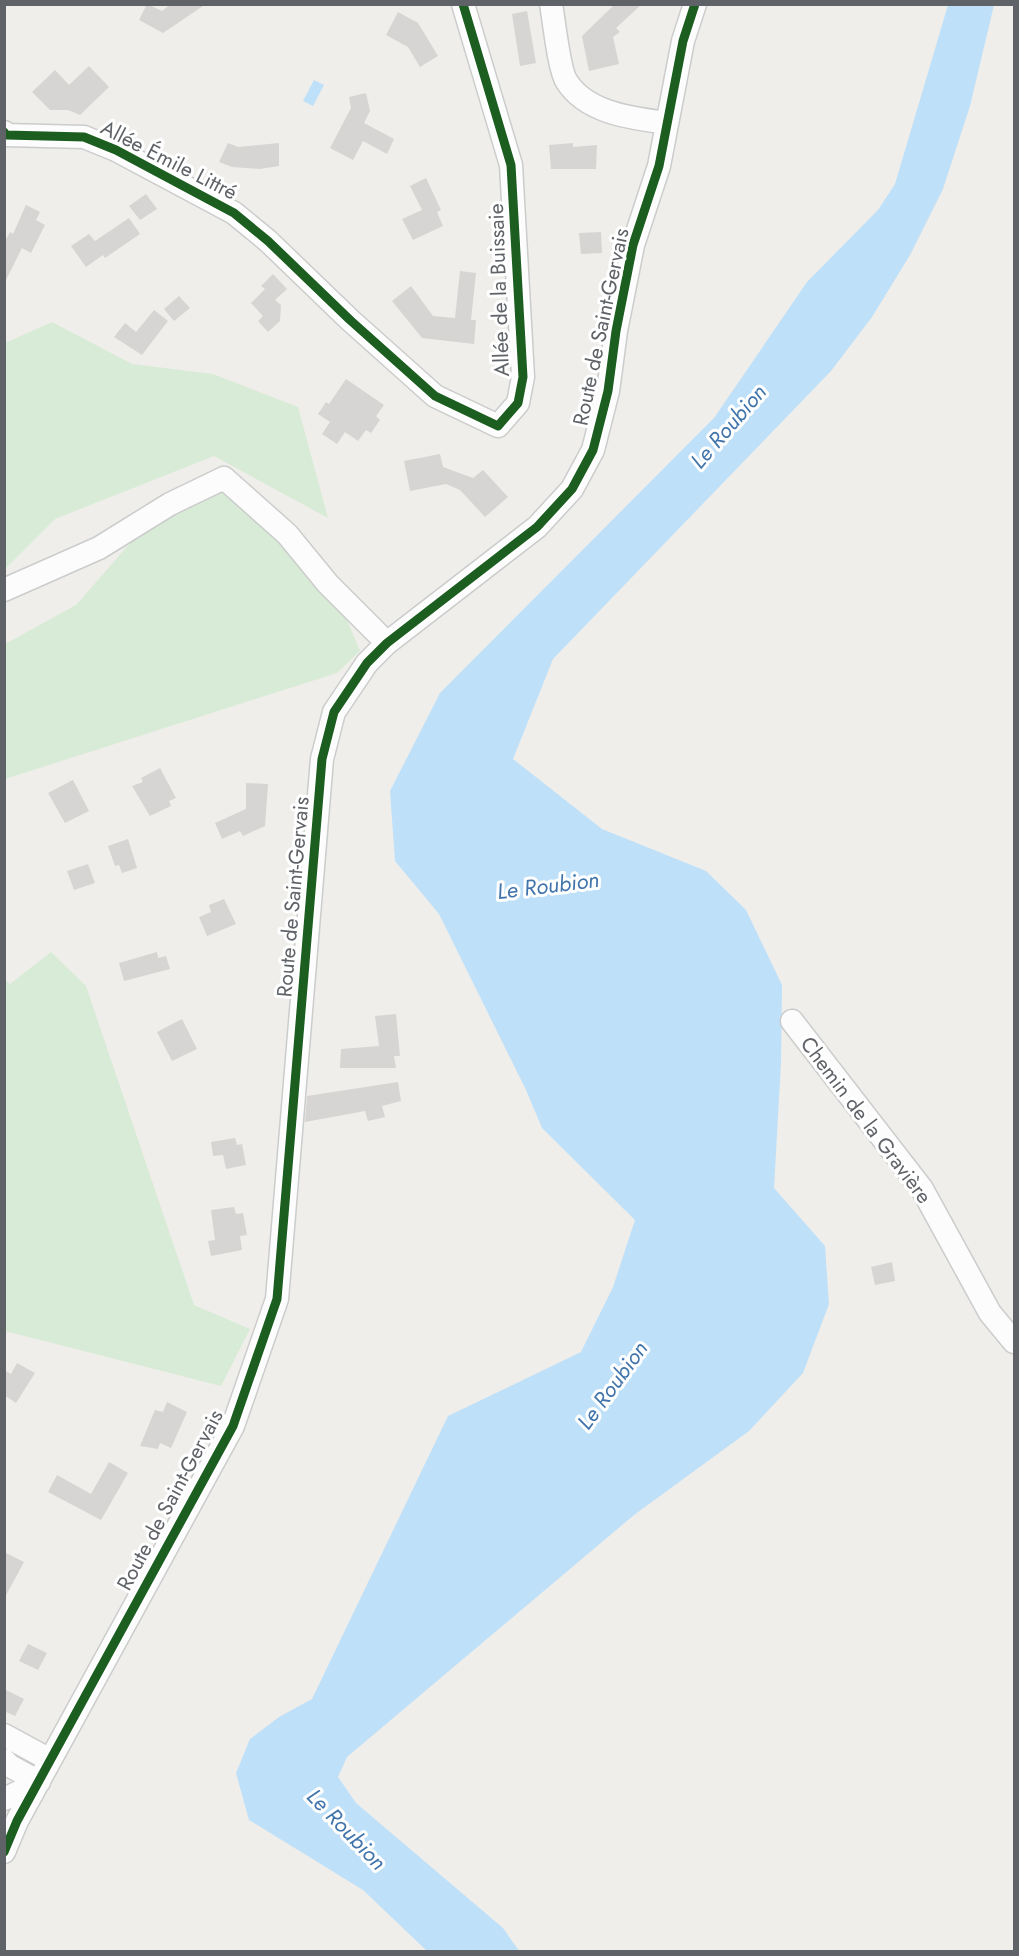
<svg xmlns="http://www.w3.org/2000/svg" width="1019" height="1956" viewBox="0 0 1019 1956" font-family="Jost,sans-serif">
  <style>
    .green { fill: #d8ebd6 }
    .water { fill: #bfe0f9 }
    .building { fill: #d6d5d3 }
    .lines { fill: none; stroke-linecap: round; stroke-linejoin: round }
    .minor-casing { stroke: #cbcccc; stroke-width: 25 }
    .minor { stroke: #fdfcfc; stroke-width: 22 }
    .cycleway-casing { stroke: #fff; stroke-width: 13 }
    .cycleway { stroke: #1b5e20; stroke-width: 9 }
    .labels { text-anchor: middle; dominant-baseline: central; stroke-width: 6; stroke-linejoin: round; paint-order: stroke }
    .street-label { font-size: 21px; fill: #5f6368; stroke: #fff }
    .water-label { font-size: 22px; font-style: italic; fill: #4174aa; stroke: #fff }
  </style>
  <rect width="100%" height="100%" fill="#efeeea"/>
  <path class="green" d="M 52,322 L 132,364 L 213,374 L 298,407 L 328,518 L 214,456 L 55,519 L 5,569 L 5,343 Z
    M 218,486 L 336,594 L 360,651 L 337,673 L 5,779 L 5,644 L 76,605 L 159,510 Z
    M 51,952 L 86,986 L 194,1305 L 250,1329 L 221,1386 L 5,1331 L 5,980 L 10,984 Z"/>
  <path class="water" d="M 948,5 L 994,5 L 970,106 L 943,189 L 910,255 L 872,317 L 831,371 L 553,659 L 513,759 L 602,829 L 706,871 L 746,910 L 782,985 L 781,1063 L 774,1188 L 825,1246 L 829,1304 L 803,1373 L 749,1431 L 634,1515 L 347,1757 L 338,1777 L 356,1803 L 503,1928 L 519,1951 L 427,1951 L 363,1890 L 249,1820 L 236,1773 L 250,1739 L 279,1717 L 312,1699 L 448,1416 L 581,1352 L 613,1287 L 635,1220 L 542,1128 L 526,1090 L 439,914 L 395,861 L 390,791 L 440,693 L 714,418 L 807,282 L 878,210 L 895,184 Z
    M 314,80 L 324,85 L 313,106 L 303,101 Z"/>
  <path class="building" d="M 147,4 L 162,11 L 171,4 L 206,4 L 163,33 L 139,20 Z
    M 615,4 L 642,4 L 616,28 L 620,32 L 613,37 L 619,64 L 589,71 L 582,36 Z
    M 527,11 L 536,63 L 520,66 L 512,14 Z
    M 398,12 L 418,23 L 438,56 L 420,67 L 408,47 L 386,35 Z
    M 89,66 L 109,87 L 80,115 L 68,110 L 50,110 L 32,92 L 55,70 L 69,85 Z
    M 366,93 L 370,111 L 364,123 L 394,139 L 387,154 L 363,141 L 353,160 L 330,148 L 351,108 L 349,97 Z
    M 228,143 L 238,147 L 279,143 L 279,166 L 260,169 L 232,167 L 219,162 Z
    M 573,143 L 573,147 L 597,145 L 596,169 L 551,169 L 549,145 Z
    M 426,178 L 441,210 L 437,212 L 443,226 L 413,240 L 402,219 L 422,210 L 410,186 Z
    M 146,194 L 157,209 L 140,220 L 129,206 Z
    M 26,205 L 40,212 L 36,220 L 45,225 L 31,253 L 22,248 L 4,284 L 4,243 L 10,232 L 13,234 Z
    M 129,218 L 140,234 L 105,258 L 103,255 L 86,267 L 71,246 L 89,234 L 95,241 Z
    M 601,232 L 602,253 L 581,254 L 579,233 Z
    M 460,271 L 476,273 L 471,320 L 476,320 L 474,344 L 422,338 L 392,301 L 411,286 L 433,316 L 455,318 Z
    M 273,274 L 287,289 L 275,300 L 281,305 L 280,321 L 268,332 L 258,321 L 263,316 L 251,303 L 265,289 L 261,286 Z
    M 179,296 L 190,308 L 174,321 L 164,309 Z
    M 154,310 L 168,321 L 142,355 L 114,337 L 125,323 L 136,332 Z
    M 346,379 L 384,405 L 376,416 L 380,420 L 371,433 L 366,430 L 358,441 L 345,432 L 337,444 L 322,434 L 330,422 L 318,414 L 326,402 L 329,404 Z
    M 440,454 L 443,467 L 473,478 L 483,470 L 508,497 L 485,517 L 460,490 L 446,484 L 410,491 L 404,461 Z
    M 160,768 L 176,798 L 169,801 L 171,806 L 150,816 L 132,786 L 143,782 L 141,778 Z
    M 73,780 L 89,811 L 65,823 L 48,793 Z
    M 246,783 L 268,784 L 265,826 L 243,836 L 240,831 L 222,839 L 215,823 L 246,809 Z
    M 128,839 L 137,868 L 122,873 L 119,865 L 115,866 L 108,846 Z
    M 88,864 L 95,883 L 74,890 L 67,871 Z
    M 224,899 L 236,924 L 207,936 L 199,917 L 211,912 L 209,905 Z
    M 157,952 L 158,958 L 166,956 L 170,969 L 124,981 L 119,963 Z
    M 396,1014 L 400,1056 L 394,1056 L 396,1068 L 340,1068 L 341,1049 L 379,1046 L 375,1016 Z
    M 182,1019 L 197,1049 L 172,1061 L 157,1032 Z
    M 398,1082 L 401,1101 L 382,1106 L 385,1117 L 368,1121 L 365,1111 L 305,1122 L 307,1096 Z
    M 235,1138 L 237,1145 L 242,1144 L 246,1165 L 226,1169 L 223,1155 L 213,1156 L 211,1142 Z
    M 234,1207 L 236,1214 L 243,1213 L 247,1235 L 240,1236 L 242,1250 L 211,1256 L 208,1241 L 215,1240 L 211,1210 Z
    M 892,1262 L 895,1281 L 875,1285 L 871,1267 Z
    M 17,1363 L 35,1373 L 16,1403 L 4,1395 L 4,1370 L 11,1374 Z
    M 167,1402 L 187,1412 L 171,1448 L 160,1443 L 158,1449 L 140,1446 L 155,1410 L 163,1412 Z
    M 109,1462 L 128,1473 L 101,1520 L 48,1492 L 57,1475 L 91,1494 Z
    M 4,1552 L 24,1562 L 4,1599 Z
    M 28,1644 L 47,1653 L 38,1670 L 19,1661 Z
    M 4,1689 L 24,1699 L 15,1716 L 4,1711 Z"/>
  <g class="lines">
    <g class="minor-casing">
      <path id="minor" d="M 551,4 C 554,20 559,71 567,82 C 588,114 633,118 667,123
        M 4,132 L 6,135 L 84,137 L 116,150 L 234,213 L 268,241 L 350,320 L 435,396 L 498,426 L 518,403 L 523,377 L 511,165 L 463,4
        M 4,590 L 99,548 L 170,504 L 224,478 L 287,534 L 328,584 L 387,643
        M 792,1021 L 922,1189 L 990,1313 L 1014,1342
        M 4,1735 L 50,1760
        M 4,1760 L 10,1766 L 39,1782
        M 4,1799 L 21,1791 L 32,1794
        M 4,1852 L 17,1821 L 233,1426 L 277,1299 L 322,759 L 334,712 L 367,663 L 387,643 L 537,527 L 572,489 L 593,450 L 608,391 L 616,331 L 633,245 L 659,166 L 683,41 L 695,4"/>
    </g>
    <use href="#minor" class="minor"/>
    <g class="cycleway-casing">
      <path id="cycleway" d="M 4,132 L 6,135 L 84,137 L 116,150 L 234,213 L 268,241 L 350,320 L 435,396 L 498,426 L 518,403 L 523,377 L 511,165 L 463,4
        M 4,1852 L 17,1821 L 233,1426 L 277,1299 L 322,759 L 334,712 L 367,663 L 387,643 L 537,527 L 572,489 L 593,450 L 608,391 L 616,331 L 633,245 L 659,166 L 683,41 L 695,4"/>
    </g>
    <use href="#cycleway" class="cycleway"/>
  </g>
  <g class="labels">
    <g class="street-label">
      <text transform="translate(169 160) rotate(27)">Allée Émile Littré</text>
      <text transform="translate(499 290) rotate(-92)">Allée de la Buissaie</text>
      <text transform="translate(601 327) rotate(-78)">Route de Saint-Gervais</text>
      <text transform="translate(293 897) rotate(-85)">Route de Saint-Gervais</text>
      <text transform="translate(866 1120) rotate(53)">Chemin de la Gravière</text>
      <text transform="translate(170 1500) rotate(-62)">Route de Saint-Gervais</text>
    </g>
    <g class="water-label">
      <text transform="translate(728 426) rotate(-49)">Le Roubion</text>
      <text transform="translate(548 885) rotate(-7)">Le Roubion</text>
      <text transform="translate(612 1385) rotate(-54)">Le Roubion</text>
      <text transform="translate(347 1829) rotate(46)">Le Roubion</text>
    </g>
  </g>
  <rect width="1019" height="1956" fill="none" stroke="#5f6368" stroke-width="12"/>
</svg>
